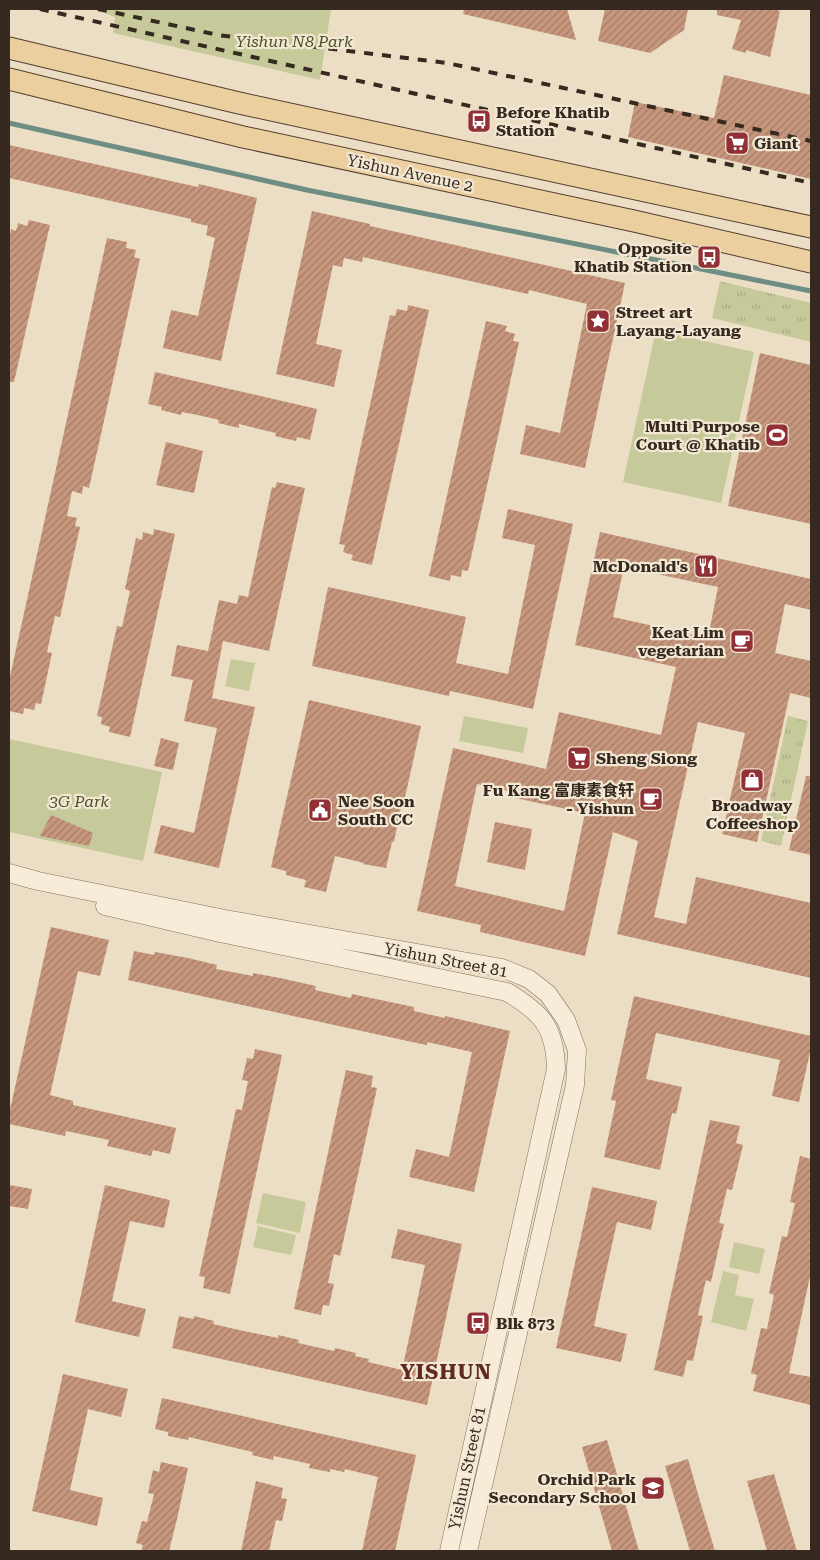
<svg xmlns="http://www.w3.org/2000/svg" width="820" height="1560" viewBox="0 0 820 1560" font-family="'Roboto Serif','Noto Sans SC',serif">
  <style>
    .grass { fill: url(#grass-tufts) }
    .park { fill: #c6c999 }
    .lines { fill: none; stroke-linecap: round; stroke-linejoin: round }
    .stream { stroke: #6e8d83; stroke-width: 5 }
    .building { fill: url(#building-hatch); fill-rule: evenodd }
    .minor-casing { stroke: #85705c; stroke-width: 19 }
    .major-casing { stroke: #533e30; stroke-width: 23 }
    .minor { stroke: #f7ecd8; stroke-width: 18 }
    .major { stroke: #eccf9f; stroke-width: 21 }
    .rail { stroke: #36291f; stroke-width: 4; stroke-dasharray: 9 9; stroke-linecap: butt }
    .labels { text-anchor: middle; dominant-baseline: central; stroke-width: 4.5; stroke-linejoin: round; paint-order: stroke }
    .park-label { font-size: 16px; font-style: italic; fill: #495227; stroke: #f3e8d4 }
    .poi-label { font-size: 16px; font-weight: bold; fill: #36291f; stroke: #f3e8d4; text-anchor: start }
    .street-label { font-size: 16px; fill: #36291f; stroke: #f3e8d4 }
    .district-label { font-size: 21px; font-weight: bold; letter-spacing: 1px; fill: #602a21; stroke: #f3e8d4 }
  </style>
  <defs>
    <pattern id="grass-tufts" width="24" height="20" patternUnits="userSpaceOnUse" patternTransform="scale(1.25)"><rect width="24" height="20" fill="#c6c999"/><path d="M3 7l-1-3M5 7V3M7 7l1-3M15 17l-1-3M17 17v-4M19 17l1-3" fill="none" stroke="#abad83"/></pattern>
    <pattern id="building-hatch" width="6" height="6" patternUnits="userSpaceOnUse" patternTransform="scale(1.25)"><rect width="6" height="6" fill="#c7977d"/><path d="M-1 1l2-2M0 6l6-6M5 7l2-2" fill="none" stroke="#a27b66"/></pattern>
  </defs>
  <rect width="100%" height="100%" fill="#ecdec5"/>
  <path class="grass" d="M 720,281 L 811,303 L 811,342 L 712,318 Z
    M 788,716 L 808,721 L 781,846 L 761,841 Z"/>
  <path class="park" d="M 93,9 L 331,9 L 320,80 L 113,33 L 115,17 Z
    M 656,330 L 754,352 L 721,503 L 623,482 Z
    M 231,659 L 255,663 L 249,691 L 225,686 Z
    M 464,716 L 528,728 L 523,753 L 459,741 Z
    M 9,739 L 162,772 L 143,861 L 9,832 Z
    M 263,1193 L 306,1202 L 300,1233 L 256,1223 Z
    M 258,1226 L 296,1235 L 291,1255 L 253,1247 Z
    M 734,1242 L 765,1249 L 759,1274 L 729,1267 Z
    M 723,1271 L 739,1275 L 735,1295 L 754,1299 L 746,1331 L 711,1322 Z"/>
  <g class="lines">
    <path class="stream" d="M 9,123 L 307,190 L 811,291"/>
  </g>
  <path class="building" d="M 464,9 L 567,9 L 576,40 L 463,14 Z
    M 605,9 L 688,9 L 684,30 L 650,53 L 598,41 Z
    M 717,9 L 778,9 L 778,11 L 780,11 L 770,57 L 746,50 L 746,53 L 732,49 L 741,20 L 717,15 Z
    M 724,75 L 811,95 L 811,179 L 628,137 L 635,102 L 714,118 Z
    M 9,145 L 198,187 L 199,184 L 257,198 L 221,361 L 163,348 L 171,310 L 198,316 L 215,238 L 206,235 L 208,226 L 191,222 L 191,219 L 9,178 Z
    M 312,211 L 370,224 L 370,226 L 625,283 L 585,468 L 520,454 L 526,425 L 560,433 L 587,304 L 529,290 L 528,294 L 363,257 L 362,262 L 344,258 L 342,267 L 333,265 L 316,344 L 342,350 L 334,387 L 276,374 Z
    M 29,220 L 50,225 L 14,382 L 9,382 L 9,239 L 11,229 L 16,231 L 18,223 L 27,226 Z
    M 107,238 L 127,242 L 126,248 L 136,250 L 134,257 L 140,259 L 89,488 L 83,486 L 82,494 L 72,491 L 67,516 L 77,518 L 75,526 L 80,527 L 60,617 L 55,616 L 47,652 L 52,653 L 41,704 L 36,703 L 34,710 L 24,708 L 23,714 L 9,711 L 9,681 Z
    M 408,305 L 429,310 L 372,565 L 351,560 L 353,555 L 343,552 L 345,545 L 339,544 L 390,315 L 395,316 L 397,309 L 407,311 Z
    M 486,321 L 507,326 L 505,331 L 515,334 L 513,341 L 519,342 L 468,571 L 462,570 L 461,577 L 451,575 L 450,581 L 429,576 Z
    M 760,353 L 811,365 L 811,524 L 728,506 Z
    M 155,372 L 317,409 L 310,440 L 297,437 L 296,441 L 275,436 L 276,433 L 263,430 L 239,424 L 239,428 L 218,423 L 219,420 L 198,415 L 182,412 L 181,415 L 161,410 L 162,407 L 148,404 Z
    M 166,442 L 203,451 L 194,493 L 156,485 Z
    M 277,482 L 305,488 L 269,651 L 223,641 L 212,698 L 255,707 L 219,868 L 154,853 L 161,825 L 194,833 L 217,728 L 184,721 L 193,680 L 171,676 L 177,645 L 208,651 L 219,600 L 237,604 L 239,595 L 248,597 L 272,487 L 275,488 Z
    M 508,509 L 573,524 L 533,709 L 450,691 L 449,696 L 312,666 L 328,587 L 466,617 L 456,663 L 508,674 L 535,545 L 502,538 Z
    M 154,529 L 175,534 L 130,737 L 109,732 L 110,727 L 101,724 L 102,717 L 97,716 L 117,626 L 122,627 L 130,591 L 125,589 L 136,538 L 142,540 L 143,532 L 153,535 Z
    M 600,532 L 811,579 L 811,610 L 785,604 L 775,653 L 811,661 L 811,698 L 790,693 L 757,842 L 722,834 L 745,733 L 698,722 L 654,917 L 686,924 L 696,877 L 811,903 L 811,978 L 617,934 L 638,841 L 613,832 L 585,956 L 480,932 L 481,925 L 417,911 L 453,748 L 546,769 L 559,712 L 661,735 L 676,667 L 575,645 ZM 624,567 L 718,587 L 708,638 L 613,617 ZM 477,784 L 512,792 L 511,797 L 585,813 L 564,911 L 455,886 Z
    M 309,700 L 421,726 L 405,797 L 403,797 L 394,842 L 392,842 L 386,868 L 363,864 L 364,863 L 335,856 L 326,892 L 304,887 L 306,880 L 286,875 L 286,871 L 271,867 Z
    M 161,738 L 179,743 L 173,770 L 154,766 Z
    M 806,776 L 811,776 L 811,855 L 789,850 Z
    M 51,815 L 93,833 L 89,846 L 40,836 Z
    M 495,822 L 532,829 L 525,870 L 487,862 Z
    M 51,927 L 109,940 L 100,976 L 78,971 L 50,1095 L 73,1101 L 73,1105 L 176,1128 L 170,1154 L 153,1150 L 151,1156 L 107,1146 L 109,1140 L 66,1131 L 65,1136 L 9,1124 L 9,1114 Z
    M 134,951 L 154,955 L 155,952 L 188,958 L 217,965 L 216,969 L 253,976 L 253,973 L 280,978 L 316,986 L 315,990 L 351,998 L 352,994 L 414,1007 L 414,1011 L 445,1018 L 445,1016 L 510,1031 L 474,1192 L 409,1177 L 416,1149 L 449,1157 L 472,1052 L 427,1042 L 427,1045 L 412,1042 L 128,980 Z
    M 634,996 L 811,1036 L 811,1048 L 799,1102 L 772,1096 L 780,1060 L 656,1033 L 646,1079 L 682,1087 L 676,1114 L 672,1113 L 660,1170 L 604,1157 L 616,1101 L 611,1100 Z
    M 255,1049 L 282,1055 L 230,1294 L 203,1288 L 205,1277 L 199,1276 L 236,1109 L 242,1110 L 248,1081 L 242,1080 L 247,1058 L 253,1059 Z
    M 346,1070 L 373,1076 L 371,1087 L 377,1088 L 340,1256 L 334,1254 L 331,1268 L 328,1283 L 334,1284 L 329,1306 L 323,1305 L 321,1315 L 294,1309 Z
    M 710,1120 L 740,1126 L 736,1143 L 743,1145 L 732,1190 L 727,1189 L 719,1223 L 724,1224 L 711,1282 L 706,1280 L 698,1315 L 703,1316 L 693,1361 L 687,1360 L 683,1377 L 654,1370 Z
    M 800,1156 L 811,1159 L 811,1272 L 789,1373 L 811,1377 L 811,1405 L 753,1391 L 757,1375 L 751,1373 L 761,1328 L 767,1329 L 774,1295 L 769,1293 L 782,1236 L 787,1237 L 795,1203 L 790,1202 Z
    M 9,1185 L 32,1189 L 28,1209 L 9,1206 Z
    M 105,1185 L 170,1200 L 164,1228 L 130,1221 L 112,1301 L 146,1309 L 139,1337 L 75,1322 Z
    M 592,1187 L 657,1201 L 651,1230 L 617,1222 L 594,1326 L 627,1334 L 621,1362 L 556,1348 Z
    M 398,1229 L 462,1244 L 427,1405 L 172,1348 L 179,1316 L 193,1319 L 194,1316 L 214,1321 L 213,1324 L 239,1330 L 278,1338 L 278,1335 L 299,1340 L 298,1343 L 334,1351 L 335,1348 L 356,1353 L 355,1356 L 369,1359 L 368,1362 L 402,1370 L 425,1265 L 391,1258 Z
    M 63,1374 L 128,1389 L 121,1417 L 88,1409 L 70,1490 L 103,1498 L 97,1526 L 32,1511 Z
    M 162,1398 L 416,1455 L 395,1551 L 362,1551 L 378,1477 L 345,1469 L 344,1472 L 330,1469 L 330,1472 L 309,1468 L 310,1464 L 274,1456 L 273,1460 L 252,1455 L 253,1452 L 214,1443 L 189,1437 L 188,1440 L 168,1436 L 168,1432 L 155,1429 Z
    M 607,1440 L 620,1485 L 639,1551 L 612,1551 L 582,1447 Z
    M 688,1459 L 700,1501 L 715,1551 L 690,1551 L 665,1466 Z
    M 161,1462 L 188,1468 L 177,1519 L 169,1551 L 141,1551 L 143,1545 L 136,1543 L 142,1521 L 147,1522 L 154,1494 L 148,1493 L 153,1470 L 159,1472 Z
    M 774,1474 L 797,1551 L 767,1551 L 747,1481 Z
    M 256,1481 L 283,1488 L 281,1498 L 287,1499 L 282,1521 L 276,1520 L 269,1551 L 241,1551 Z"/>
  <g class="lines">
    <g class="minor-casing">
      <path id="minor" d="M 9,873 L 38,881 L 225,919 L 502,968 L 529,979 L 548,994 L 566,1020 L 577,1050 L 575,1085 L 468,1551
        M 105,906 L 220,933 L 507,992 C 542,1013 555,1027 556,1069 L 449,1551"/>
    </g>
    <g class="major-casing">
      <path id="major" d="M 9,48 L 239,103 L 811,227
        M 9,79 L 243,137 L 634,221 L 811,262"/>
    </g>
    <use href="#minor" class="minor"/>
    <use href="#major" class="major"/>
    <path class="rail" d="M 40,9 L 811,183
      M 98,9 L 218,35 L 447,63 L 811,141"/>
  </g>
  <defs>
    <g id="bus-square" transform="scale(1.25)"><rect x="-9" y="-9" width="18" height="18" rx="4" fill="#913036" stroke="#f3e8d4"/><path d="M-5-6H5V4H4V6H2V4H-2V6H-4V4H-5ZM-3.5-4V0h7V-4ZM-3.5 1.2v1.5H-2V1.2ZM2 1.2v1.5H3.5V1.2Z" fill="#fff"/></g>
    <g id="supermarket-square" transform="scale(1.25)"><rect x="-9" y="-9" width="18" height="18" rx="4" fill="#913036" stroke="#f3e8d4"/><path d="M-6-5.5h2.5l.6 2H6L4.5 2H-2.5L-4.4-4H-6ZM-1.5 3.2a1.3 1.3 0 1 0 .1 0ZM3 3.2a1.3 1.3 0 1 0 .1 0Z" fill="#fff"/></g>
    <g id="sight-square" transform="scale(1.25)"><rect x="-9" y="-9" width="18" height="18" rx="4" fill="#913036" stroke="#f3e8d4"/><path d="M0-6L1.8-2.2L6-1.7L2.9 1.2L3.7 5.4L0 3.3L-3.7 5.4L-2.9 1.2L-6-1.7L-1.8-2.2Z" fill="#fff"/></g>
    <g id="stadium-square" transform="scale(1.25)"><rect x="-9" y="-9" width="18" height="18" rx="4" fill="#913036" stroke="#f3e8d4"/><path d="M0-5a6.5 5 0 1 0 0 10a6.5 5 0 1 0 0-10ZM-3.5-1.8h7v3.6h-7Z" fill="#fff"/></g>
    <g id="restaurant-square" transform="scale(1.25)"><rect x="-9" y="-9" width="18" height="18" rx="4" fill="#913036" stroke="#f3e8d4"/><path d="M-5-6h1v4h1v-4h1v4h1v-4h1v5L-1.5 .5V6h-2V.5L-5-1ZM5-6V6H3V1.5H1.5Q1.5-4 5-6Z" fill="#fff"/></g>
    <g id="cafe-square" transform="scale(1.25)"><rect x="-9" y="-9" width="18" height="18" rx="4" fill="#913036" stroke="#f3e8d4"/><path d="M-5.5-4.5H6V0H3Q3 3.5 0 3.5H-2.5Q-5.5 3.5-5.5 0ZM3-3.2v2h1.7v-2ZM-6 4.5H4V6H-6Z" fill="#fff"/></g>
    <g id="shop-square" transform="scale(1.25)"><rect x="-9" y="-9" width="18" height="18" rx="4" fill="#913036" stroke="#f3e8d4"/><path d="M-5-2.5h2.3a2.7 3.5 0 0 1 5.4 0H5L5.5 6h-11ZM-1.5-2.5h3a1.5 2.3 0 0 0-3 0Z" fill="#fff"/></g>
    <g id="civic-square" transform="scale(1.25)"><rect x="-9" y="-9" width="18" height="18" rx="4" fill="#913036" stroke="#f3e8d4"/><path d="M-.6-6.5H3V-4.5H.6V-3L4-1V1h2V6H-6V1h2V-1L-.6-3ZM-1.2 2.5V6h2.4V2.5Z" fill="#fff"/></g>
    <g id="school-square" transform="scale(1.25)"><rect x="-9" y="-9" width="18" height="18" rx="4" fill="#913036" stroke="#f3e8d4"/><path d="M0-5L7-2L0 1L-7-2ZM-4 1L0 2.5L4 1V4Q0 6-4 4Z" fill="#fff"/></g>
  </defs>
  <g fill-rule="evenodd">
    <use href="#bus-square" x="479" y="121"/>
    <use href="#supermarket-square" x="737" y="143"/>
    <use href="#bus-square" x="709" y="257"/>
    <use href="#sight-square" x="598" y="321"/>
    <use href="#stadium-square" x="777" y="435"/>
    <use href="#restaurant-square" x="706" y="566"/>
    <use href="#cafe-square" x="742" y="641"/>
    <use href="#supermarket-square" x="579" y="758"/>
    <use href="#shop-square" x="752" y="780"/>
    <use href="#cafe-square" x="651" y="799"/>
    <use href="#civic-square" x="320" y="810"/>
    <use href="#bus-square" x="478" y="1323"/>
    <use href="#school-square" x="653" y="1488"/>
  </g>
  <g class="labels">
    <g class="park-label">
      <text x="294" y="41">Yishun N8 Park</text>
      <text x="79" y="801">3G Park</text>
    </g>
    <g class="poi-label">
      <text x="496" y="112">Before Khatib<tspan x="496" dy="18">Station</tspan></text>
      <text x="754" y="143">Giant</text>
      <text x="692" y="248" text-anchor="end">Opposite<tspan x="692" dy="18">Khatib Station</tspan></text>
      <text x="616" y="312">Street art<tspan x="616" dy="18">Layang-Layang</tspan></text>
      <text x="760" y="426" text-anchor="end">Multi Purpose<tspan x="760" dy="18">Court @ Khatib</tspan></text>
      <text x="688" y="566" text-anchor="end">McDonald's</text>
      <text x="724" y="632" text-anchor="end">Keat Lim<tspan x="724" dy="18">vegetarian</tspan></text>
      <text x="596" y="758">Sheng Siong</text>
      <text x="634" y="790" text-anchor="end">Fu Kang 富康素食轩<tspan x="634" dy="18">- Yishun</tspan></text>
      <text x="338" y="801">Nee Soon<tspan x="338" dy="18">South CC</tspan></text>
      <text x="752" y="805" text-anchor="middle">Broadway<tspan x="752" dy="18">Coffeeshop</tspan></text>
      <text x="496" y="1323">Blk 873</text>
      <text x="636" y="1479" text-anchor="end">Orchid Park<tspan x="636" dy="18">Secondary School</tspan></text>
    </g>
    <g class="street-label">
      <text transform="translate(410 173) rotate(12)">Yishun Avenue 2</text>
      <text transform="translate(446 960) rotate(11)">Yishun Street 81</text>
      <text transform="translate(467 1468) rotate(-78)">Yishun Street 81</text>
    </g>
    <g class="district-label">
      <text x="446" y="1372">YISHUN</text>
    </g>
  </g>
  <rect width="820" height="1560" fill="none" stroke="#36291f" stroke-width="20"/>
</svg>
